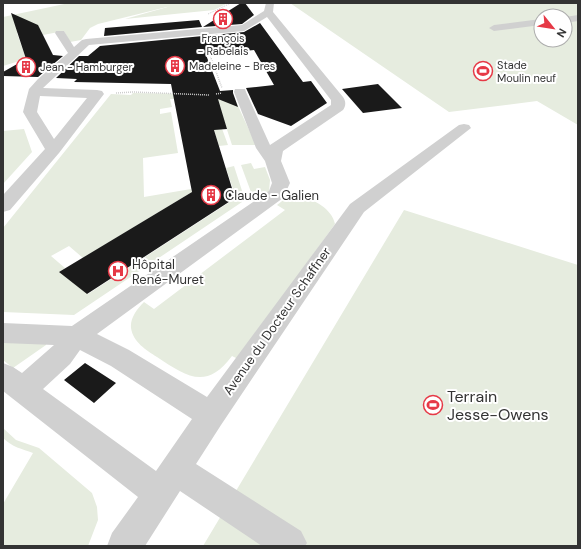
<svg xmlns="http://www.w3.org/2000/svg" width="581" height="549" viewBox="0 0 581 549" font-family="'DM Sans',sans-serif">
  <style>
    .green { fill: #e6ecdf; fill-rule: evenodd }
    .building { fill: #1a1a1a }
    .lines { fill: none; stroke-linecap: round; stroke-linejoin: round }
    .path-far1 { stroke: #cdcdcd; stroke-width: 1; stroke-dasharray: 1 1; stroke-linecap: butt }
    .path { stroke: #cdcdcd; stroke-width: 1.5; stroke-dasharray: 1 1; stroke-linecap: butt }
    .minor { fill: #d0d0d0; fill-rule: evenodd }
    .labels { text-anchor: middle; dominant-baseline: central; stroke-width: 4; stroke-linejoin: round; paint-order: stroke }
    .far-poi-label { font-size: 11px; fill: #333; stroke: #fff; text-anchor: start }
    .poi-label { font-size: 13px; fill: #333; stroke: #fff; text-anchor: start }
    .street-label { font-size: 13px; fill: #333; stroke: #fff }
    .near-poi-label { font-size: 16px; fill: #333; stroke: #fff; text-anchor: start }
  </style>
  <rect width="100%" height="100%" fill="#fff"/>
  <path class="green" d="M 69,3 L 228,3 L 214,10 L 125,19 L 171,6 L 98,24 L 90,28 L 81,40 L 70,42 L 64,31 L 43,35 L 41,30 L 17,33 L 26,59 L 3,66 L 3,17 Z
    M 290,3 L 578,3 L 578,125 L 537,101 L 449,112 ZM 541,16 L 565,16 L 565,40 L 541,40 Z
    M 133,93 L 190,94 L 210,96 L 228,145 L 219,146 L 205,101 L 194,100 L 175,104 L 174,99 L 170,99 L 172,107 L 160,109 L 160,114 L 171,112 L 178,153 L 143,158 L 144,197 L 191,189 L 192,192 L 83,258 L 69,246 L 51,256 L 65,268 L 60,272 L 88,294 L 236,198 L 226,168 L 234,166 L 245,200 L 74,315 L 3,312 L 3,228 L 111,94 L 131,95 Z
    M 232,93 L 256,145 L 232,145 L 216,96 Z
    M 24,129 L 32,152 L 3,184 L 3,131 Z
    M 251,163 L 254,169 L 265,167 L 270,180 L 269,192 L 255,203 L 241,165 Z
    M 299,196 C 314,199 332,209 335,224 L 238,359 L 232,356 C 206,391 186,376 157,357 C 146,350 133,342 131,328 C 130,318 137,309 144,302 L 154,309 L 285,210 L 277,205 L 286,198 Z
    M 404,210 L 578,265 L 578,546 L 203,546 Z
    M 3,341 L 46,344 L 46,345 L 13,368 L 3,360 Z
    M 3,428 L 16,440 L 39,448 L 92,493 L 97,507 L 98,520 L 88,546 L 3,546 L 3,504 L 33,453 C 22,449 12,447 3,438 Z"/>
  <path class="building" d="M 241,3 L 245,3 L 254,15 L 242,24 L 203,27 Z
    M 11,13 L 38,25 L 53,55 L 63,56 L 38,77 L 3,76 L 3,72 L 26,59 Z
    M 199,20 L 202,27 L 104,36 L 105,28 Z
    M 260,23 L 303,82 L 311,81 L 327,103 L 291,126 L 258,114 L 246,88 L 274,85 L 254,50 L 206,55 L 220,91 L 233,90 L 233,93 L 238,107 L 218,99 L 227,129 L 214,130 L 235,198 L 87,294 L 59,272 L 192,192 L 171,84 L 74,82 L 77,79 L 56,78 L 79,56 L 88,56 L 100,46 L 244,32 Z
    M 378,84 L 402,108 L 363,113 L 342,89 Z
    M 85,363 L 116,383 L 94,403 L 64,380 Z"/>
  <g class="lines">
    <path class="path-far1" d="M 208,14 L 231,3"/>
    <path class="path" d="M 207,47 L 222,88
      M 116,93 L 133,92 L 209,95
      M 216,94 L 222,93"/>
    <path class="minor" d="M 266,3 L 274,3 L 273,12 L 343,97 C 346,101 346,106 343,110 L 283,151 L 281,161 L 290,183 L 283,198 L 97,334 L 129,350 L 207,397 L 350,204 L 459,125 L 464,124 L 469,125 L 471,128 L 364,212 L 221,425 L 196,464 L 301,531 L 307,543 L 305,546 L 262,546 L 180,491 L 145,546 L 107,546 L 112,533 L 138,497 L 3,391 L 3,363 L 13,367 L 22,373 L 54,345 L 3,343 L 3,323 L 72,326 L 269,191 L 272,183 L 265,161 L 256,148 L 234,92 L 235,89 L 245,89 L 246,92 L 270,145 L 331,105 L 331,100 L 267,17 L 244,31 L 89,45 L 43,88 L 97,90 L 102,91 L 104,94 L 59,153 L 10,210 L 3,212 L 3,195 L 45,149 L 23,112 L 29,89 L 38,79 L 68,53 L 55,33 L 56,31 L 64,31 L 74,47 L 82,40 L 86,39 L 242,25 L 264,11 ZM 40,96 L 87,98 L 54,139 L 37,112 ZM 80,350 L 111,366 L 192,419 L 156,471 L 43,389 L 70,364 Z
      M 578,15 L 578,21 L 565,23 L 565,17 Z
      M 541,19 L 541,25 L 494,31 L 489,28 L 494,25 Z"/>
  </g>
  <defs>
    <g id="building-ring" transform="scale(1)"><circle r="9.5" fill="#fff" stroke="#e63946" stroke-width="1.5"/><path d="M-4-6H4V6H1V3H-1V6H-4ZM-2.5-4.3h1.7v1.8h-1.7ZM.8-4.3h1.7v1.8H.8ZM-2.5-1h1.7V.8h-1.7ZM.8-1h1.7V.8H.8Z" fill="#e63946"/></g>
    <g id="stadium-ring" transform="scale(1)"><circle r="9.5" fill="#fff" stroke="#e63946" stroke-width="1.5"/><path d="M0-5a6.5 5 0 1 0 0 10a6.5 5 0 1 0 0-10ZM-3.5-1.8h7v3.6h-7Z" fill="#e63946"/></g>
    <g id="hospital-ring" transform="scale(1)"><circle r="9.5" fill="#fff" stroke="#e63946" stroke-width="1.5"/><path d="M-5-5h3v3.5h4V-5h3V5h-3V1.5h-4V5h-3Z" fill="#e63946"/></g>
  </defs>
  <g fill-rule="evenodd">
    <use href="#building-ring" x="223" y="19"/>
    <use href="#building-ring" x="175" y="66"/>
    <use href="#building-ring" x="26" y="67"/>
    <use href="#stadium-ring" x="483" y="71"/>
    <use href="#building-ring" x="211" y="195"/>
    <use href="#hospital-ring" x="118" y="271"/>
    <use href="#stadium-ring" x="433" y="405"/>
  </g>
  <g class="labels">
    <g class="far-poi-label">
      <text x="223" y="38" text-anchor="middle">François<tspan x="223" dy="13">- Rabelais</tspan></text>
      <text x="497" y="65">Stade<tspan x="497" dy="13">Moulin neuf</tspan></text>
      <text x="189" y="66">Madeleine - Bres</text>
      <text x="40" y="67">Jean - Hamburger</text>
    </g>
    <g class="poi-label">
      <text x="225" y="195">Claude - Galien</text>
      <text x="132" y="264">Hôpital<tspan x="132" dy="15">René-Muret</tspan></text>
    </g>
    <g class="street-label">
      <text transform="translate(277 321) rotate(-55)">Avenue du Docteur Schaffner</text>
    </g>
    <g class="near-poi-label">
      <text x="447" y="396">Terrain<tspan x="447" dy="18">Jesse-Owens</tspan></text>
    </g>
  </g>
  <rect width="581" height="549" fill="none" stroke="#333333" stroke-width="8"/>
  <g transform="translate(553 28) rotate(120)"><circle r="19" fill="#ffffff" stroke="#adadad"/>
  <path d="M0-3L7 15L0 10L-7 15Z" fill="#e63946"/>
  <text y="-6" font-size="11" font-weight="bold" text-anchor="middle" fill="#333333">N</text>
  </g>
</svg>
